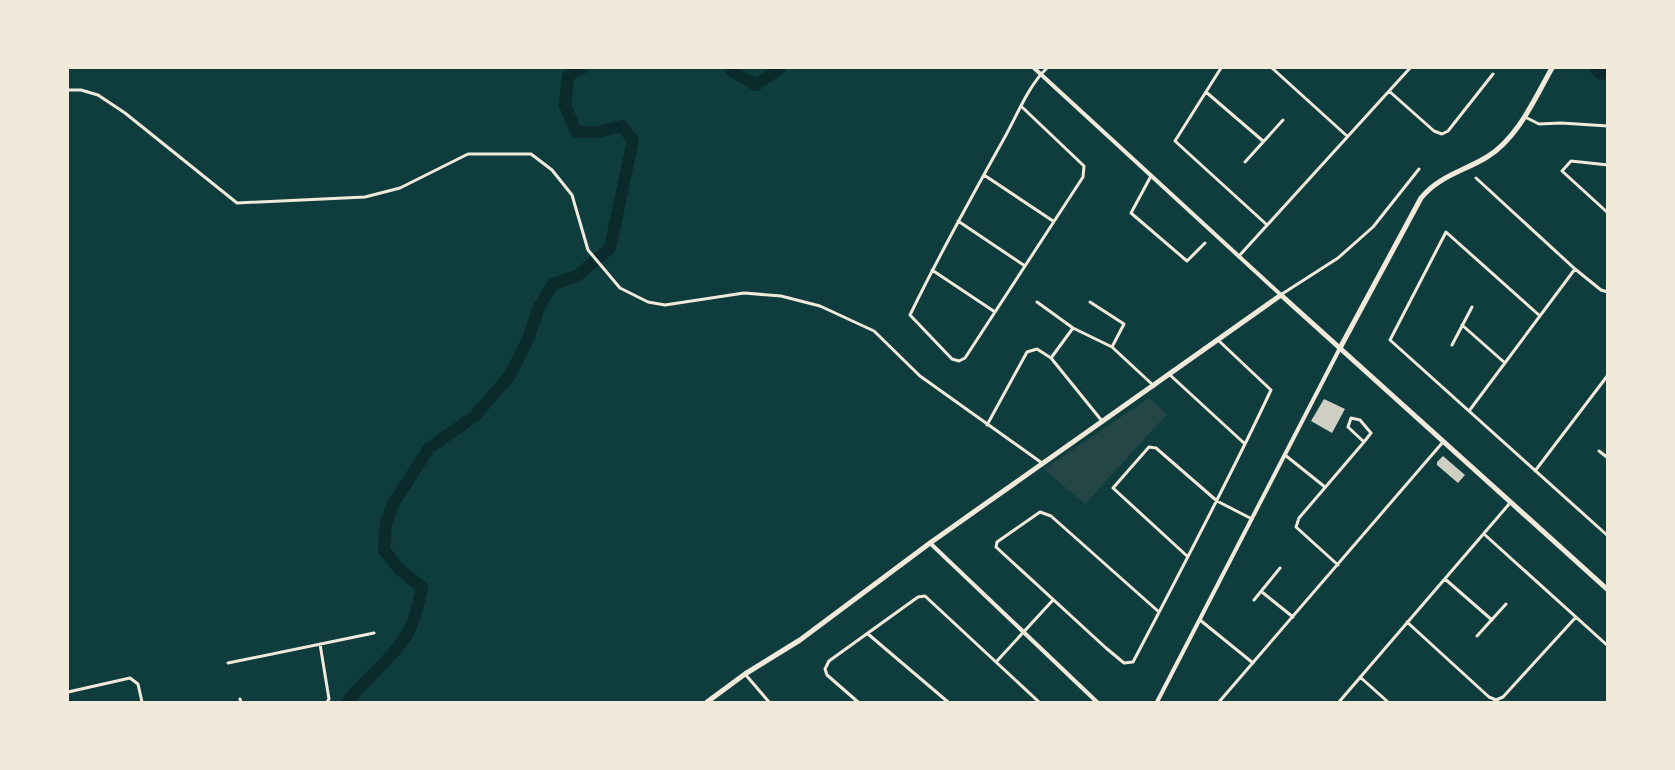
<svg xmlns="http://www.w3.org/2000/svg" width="1675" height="770" viewBox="0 0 1675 770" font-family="'Fira Sans Condensed',sans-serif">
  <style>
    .green { fill: #244646 }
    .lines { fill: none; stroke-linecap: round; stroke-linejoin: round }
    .river { stroke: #0a2a2b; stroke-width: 12 }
    .building { fill: #cfcfc3 }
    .minor { stroke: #f1e9da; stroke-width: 3 }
    .tertiary { stroke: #f1e9da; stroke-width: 4 }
    .primary { stroke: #f1e9da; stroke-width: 5 }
  </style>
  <rect width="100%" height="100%" fill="#0f3d3e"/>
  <path class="green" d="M 1149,398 L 1167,414 L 1085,504 L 1044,469 Z"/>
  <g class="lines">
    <path class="river" d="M 730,68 L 732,71 L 756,85 L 780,68
      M 1595,68 L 1600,73 L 1608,74
      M 347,702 C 363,681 385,665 401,643 C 414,627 418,606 422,587 L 400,570 L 384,550 L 386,524 L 393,504 L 429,448 L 475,416 L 510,375 L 528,339 L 539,307 L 553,284 L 577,276 L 610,248 L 633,140 L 622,126 L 598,132 L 576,132 L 565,105 L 568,76 L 582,68"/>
  </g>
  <path class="building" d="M 1324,399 L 1345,409 L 1332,433 L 1311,421 Z
    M 1443,456 L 1465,475 L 1458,483 L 1437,465 L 1437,462 Z"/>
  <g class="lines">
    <path class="minor" d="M 1221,68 L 1175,141 L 1266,224
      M 1272,68 L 1347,136
      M 68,90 L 81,90 L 98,95 L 125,113 L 237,203 L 365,197 L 400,188 L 468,154 L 531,154 L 552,170 L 572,195 L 588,250 L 620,288 L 648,302 L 665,305 L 744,293 L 781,296 L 820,306 L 874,331 L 920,376 L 1042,463
      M 1389,91 L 1434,131 L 1442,134 L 1448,131 L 1493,74
      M 1206,92 L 1263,141
      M 1022,107 L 1084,166 L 1083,177 L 965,358 L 959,361 L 952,359 L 910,315 C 940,253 973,194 1006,135 C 1018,113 1029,85 1047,68
      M 1525,117 L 1539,124 L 1561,123 L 1608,126
      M 1245,162 L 1283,120
      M 1608,165 L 1571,161 L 1562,171 L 1608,213
      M 984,175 L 1053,221
      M 1151,176 L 1131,213 L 1187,261 L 1205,243
      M 1476,178 L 1575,269 L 1601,290 L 1608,292
      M 958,221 L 1025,266
      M 1239,256 L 1410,68
      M 932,270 L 995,312
      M 1282,294 L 1338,258 L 1373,227 L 1419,169
      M 1037,302 L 1073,328 L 1112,347 L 1154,386
      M 1090,302 L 1124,324 L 1112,347
      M 1540,316 L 1446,232 L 1390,340 L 1608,536
      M 1462,325 L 1505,363
      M 1452,345 L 1472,307
      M 1051,358 L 1073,328
      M 1170,375 L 1245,444
      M 1469,411 L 1575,269
      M 1351,418 L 1360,420 L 1371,433 L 1364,442 L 1348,427 Z
      M 987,425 L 1027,352 L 1037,349 L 1051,358 L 1102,421
      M 1599,451 L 1608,458
      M 1285,455 L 1325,487
      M 1535,471 L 1608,375
      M 1484,534 L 1608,646
      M 1187,556 L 1113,488 L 1149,447 L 1156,448 L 1217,501 L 1252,519
      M 1338,565 L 1296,527 L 1299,518 L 1364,442
      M 1445,579 L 1492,620
      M 1262,592 L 1293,617
      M 1254,600 L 1280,568
      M 1159,612 L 1051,516 L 1040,512 L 997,542 L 996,547 L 1106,648 L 1124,663 L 1133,662 C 1180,572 1228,482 1271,390 L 1218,340
      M 1200,620 L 1253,663
      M 1407,622 L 1489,697 L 1496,700 L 1503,697 L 1576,617
      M 868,634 L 948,702
      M 1477,636 L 1506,604
      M 320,644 L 329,699 L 327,702
      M 997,661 L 1053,600
      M 228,663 L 374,633
      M 745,674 L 769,702
      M 1360,677 L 1388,702
      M 68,692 L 130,678 L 138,684 L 142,702
      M 240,699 L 241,702
      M 858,702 L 827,675 L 825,669 L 829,661 L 918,597 L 925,596 L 1039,702
      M 1219,702 L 1443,442
      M 1339,702 L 1510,503"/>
    <path class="tertiary" d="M 1034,68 L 1281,295
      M 930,543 L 1097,702
      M 1157,702 L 1340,348"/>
    <path class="primary" d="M 1340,348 L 1421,198 C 1439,176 1464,171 1487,157 C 1518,138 1535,98 1552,68
      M 707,702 L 745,674 L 800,640 L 930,543 L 1281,295 L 1608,590"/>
  </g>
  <rect width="1675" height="770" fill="none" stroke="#f1e9da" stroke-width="138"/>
</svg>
